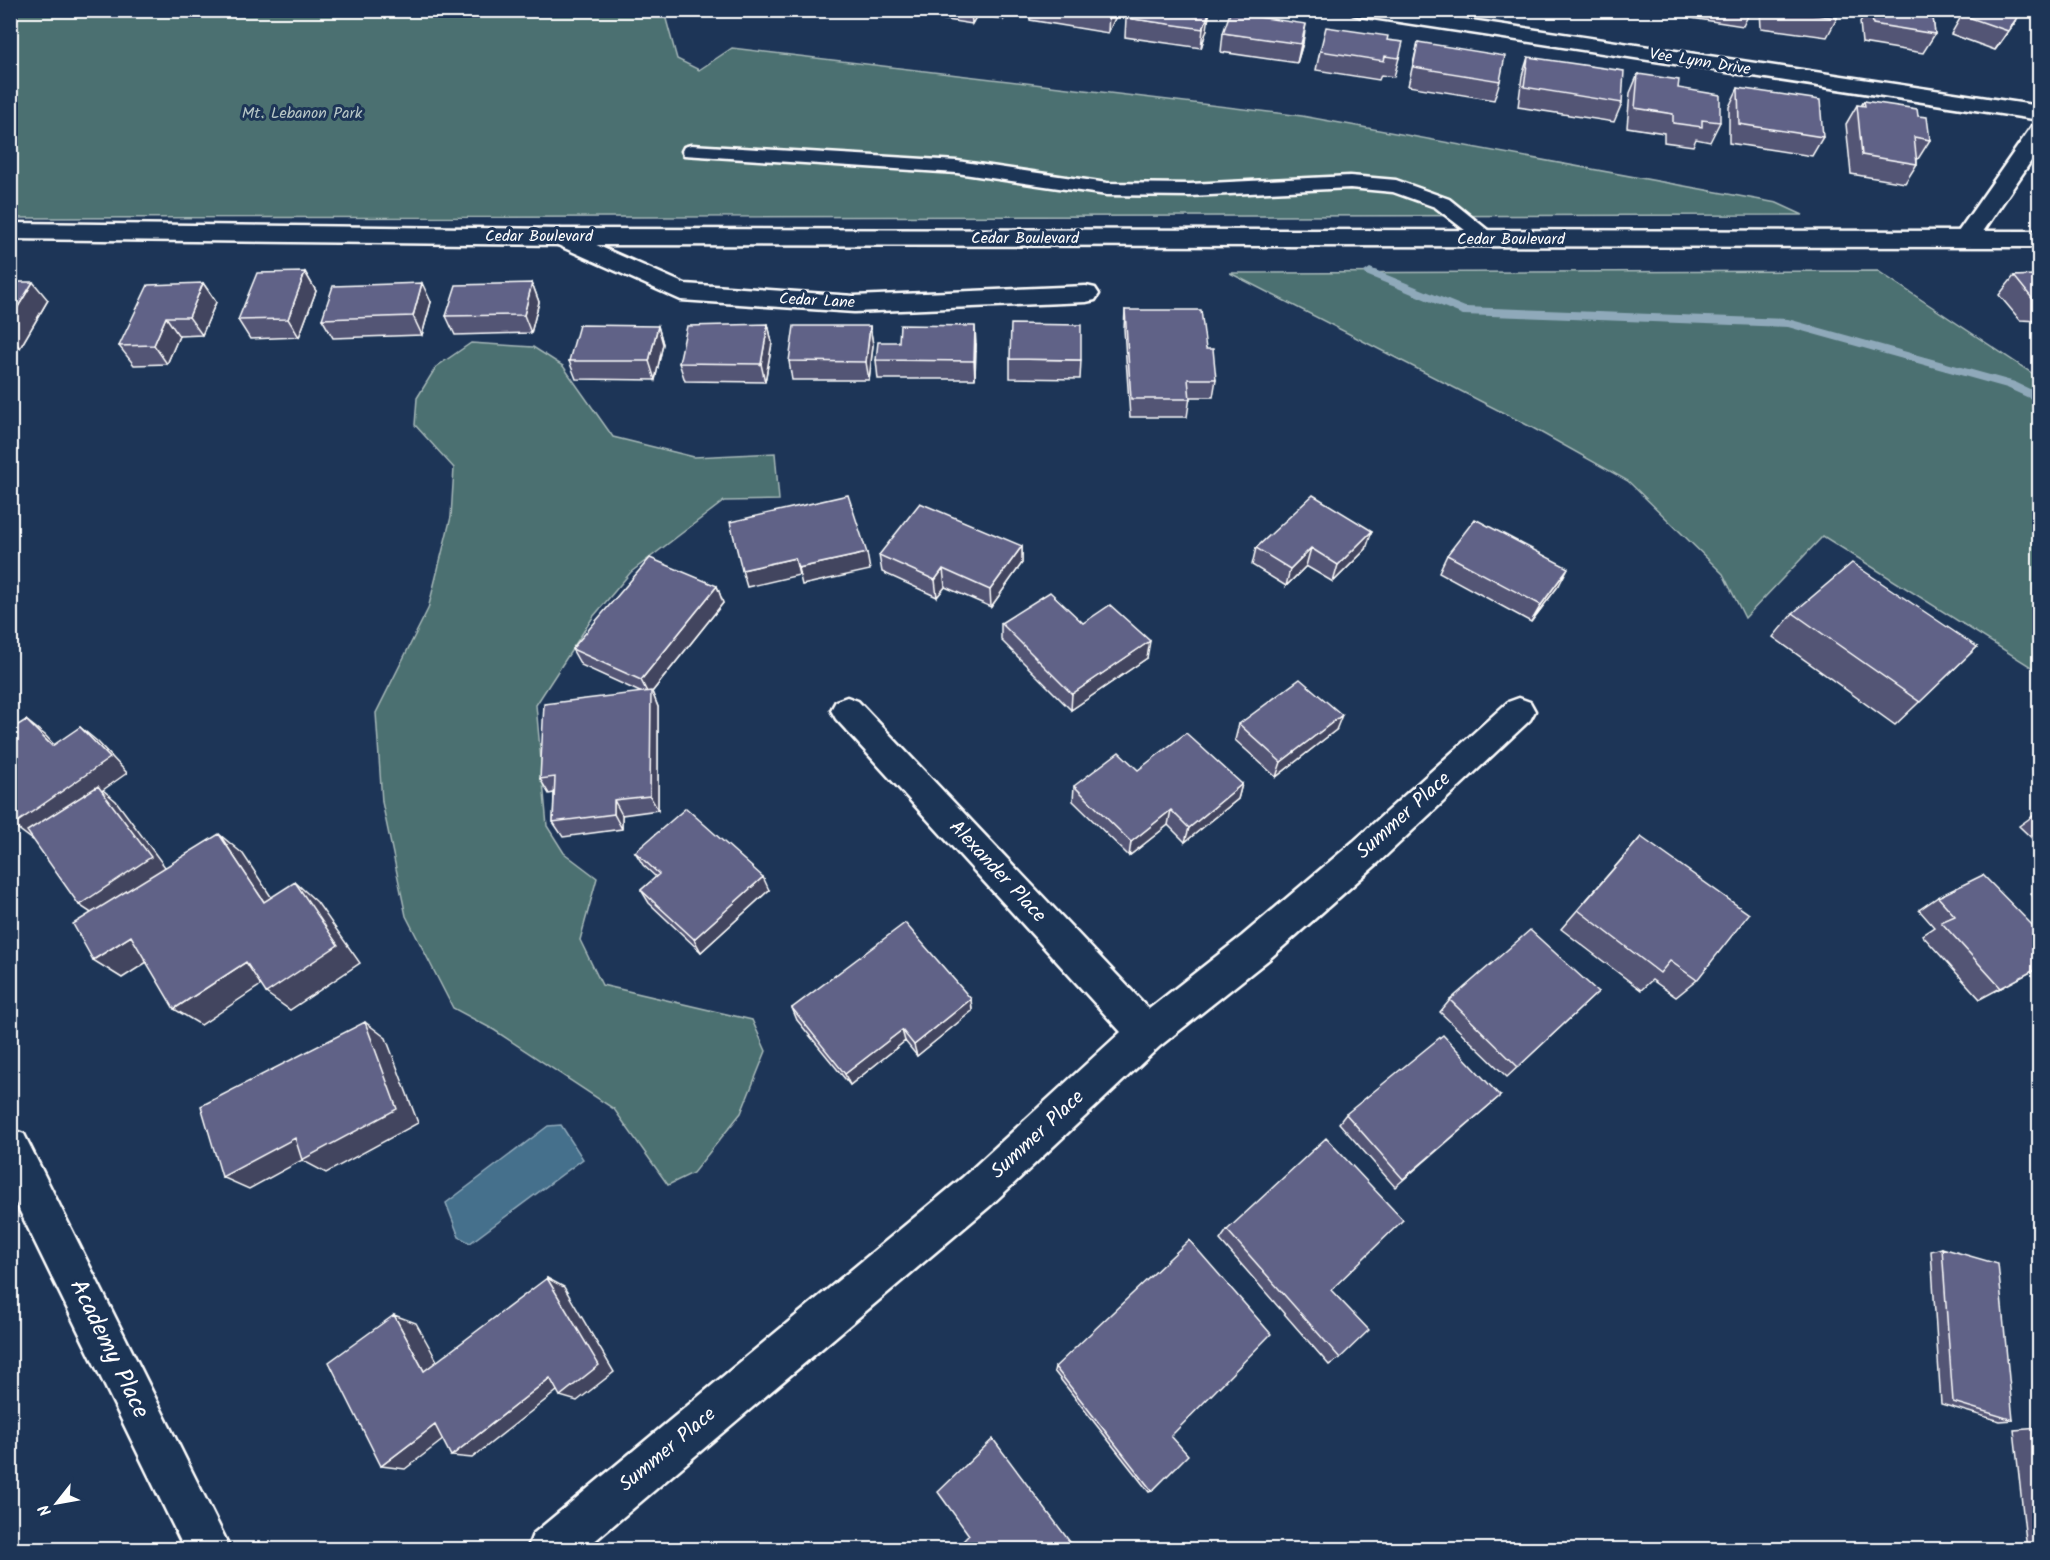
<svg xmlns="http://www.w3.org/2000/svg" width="2050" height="1560" viewBox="0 0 2050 1560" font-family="Kalam,sans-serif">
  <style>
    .green { fill: #4c7071; stroke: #a6b8b8; stroke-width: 1.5 }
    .water { fill: #45708c; stroke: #8fa9ba; stroke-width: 1.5 }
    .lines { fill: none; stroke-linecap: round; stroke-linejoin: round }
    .stream { fill: #8fa9ba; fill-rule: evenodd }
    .service-casing { stroke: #fff; stroke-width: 5 }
    .minor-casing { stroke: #fff; stroke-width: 5 }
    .tertiary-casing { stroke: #fff; stroke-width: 5 }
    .service { fill: #1d3557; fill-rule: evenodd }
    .minor { fill: #1d3557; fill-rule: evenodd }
    .tertiary { fill: #1d3557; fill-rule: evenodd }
    .wall { fill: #535474; stroke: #fff; stroke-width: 1.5 }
    .shaded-wall { fill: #43455e; stroke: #fff; stroke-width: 1.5 }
    .building { fill: #606287; stroke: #fff; stroke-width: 1.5 }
    .labels { text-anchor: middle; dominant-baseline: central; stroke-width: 6; stroke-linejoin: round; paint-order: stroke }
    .far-street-label { font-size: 16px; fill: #fff; stroke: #1d3557 }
    .far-park-label { font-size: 16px; fill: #b7c6c6; stroke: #1d3557 }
    .street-label { font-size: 20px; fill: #fff; stroke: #1d3557 }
    .near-street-label { font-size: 24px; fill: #fff; stroke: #1d3557 }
  </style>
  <rect width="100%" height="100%" fill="#1d3557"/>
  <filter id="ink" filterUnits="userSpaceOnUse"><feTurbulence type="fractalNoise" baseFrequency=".0167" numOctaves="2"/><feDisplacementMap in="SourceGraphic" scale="12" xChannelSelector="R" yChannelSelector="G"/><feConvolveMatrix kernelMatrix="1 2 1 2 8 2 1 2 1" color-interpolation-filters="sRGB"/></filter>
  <g filter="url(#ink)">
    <path class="green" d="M 10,11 L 669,11 L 666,19 L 677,59 L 699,70 L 732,48 L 1302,116 L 1777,203 L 1803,215 L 11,218 Z
      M 1878,271 L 2039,378 L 2039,672 L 1823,536 L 1745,618 L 1723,574 L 1628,481 L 1531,427 L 1230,273 Z
      M 471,343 L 533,347 L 563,366 L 613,437 L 694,457 L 775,453 L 779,500 L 724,501 L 631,572 L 593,617 L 536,705 L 547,826 L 564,853 L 597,878 L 580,940 L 602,985 L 752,1020 L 766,1051 L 741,1113 L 693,1173 L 668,1185 L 614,1109 L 494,1030 L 453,1008 L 406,916 L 382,802 L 376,713 L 428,609 L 451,517 L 454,468 L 415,425 L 417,398 L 436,367 Z"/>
    <path class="water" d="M 561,1125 L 583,1159 L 470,1243 L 459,1237 L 446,1203 L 548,1126 Z"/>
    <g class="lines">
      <path class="stream" d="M 1370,268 L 1465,307 L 1788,319 L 2015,382 L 2040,394 L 2040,403 L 2007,388 L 1788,327 L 1463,315 L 1366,275 L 1364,272 Z"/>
      <g class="service-casing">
        <path id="service" d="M 691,145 L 957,161 L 1107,183 L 1190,184 L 1350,176 L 1396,180 L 1449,199 L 1500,240 L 1497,244 L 1490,246 L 1483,244 L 1435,207 L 1393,192 L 1350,188 L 1190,196 L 1107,195 L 957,173 L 684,155 L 682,151 L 684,147 Z"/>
      </g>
      <g class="minor-casing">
        <path id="minor" d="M 1350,10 L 1405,10 L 2040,106 L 2040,120 L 1360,16 L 1353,14 Z
          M 2040,124 L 2040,148 L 1976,242 L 1967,245 L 1958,242 L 1955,237 L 1958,232 L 2032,126 Z
          M 560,229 L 685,284 L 854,296 L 1086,286 L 1095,288 L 1099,294 L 1095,300 L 1086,302 L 854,312 L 681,300 L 551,242 L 548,237 L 551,232 Z
          M 847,697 L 858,701 L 1149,1009 L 1242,936 L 1354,841 L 1508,702 L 1519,698 L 1530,702 L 1535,711 L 1530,720 L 1378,863 L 1268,960 L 1160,1046 L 990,1206 L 584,1550 L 527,1550 L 533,1534 L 962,1178 L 1121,1032 L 836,719 L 831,710 L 836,701 Z
          M 10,1129 L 24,1134 L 231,1550 L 185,1550 L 10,1191 Z"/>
      </g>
      <g class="tertiary-casing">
        <path id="tertiary" d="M 10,223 L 560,229 L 2040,231 L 2040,247 L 560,245 L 10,239 Z"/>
      </g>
      <use href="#service" class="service"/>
      <use href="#minor" class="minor"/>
      <use href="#tertiary" class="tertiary"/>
    </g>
    <path class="wall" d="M 940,10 L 1009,10 L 1004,19 L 977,15 L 972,24 L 941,19 Z
      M 1030,10 L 1116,10 L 1116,16 L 1108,33 L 1030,20 Z
      M 1672,10 L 1751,10 L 1743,26 L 1672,15 Z
      M 1760,10 L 1836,10 L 1837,18 L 1827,37 L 1761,28 Z
      M 1867,10 L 1932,10 L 1935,34 L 1923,53 L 1862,43 L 1860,22 Z
      M 1962,15 L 2016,21 L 1995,50 L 1951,34 Z
      M 1126,18 L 1207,29 L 1201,48 L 1125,37 Z
      M 1223,33 L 1303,43 L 1297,63 L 1221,52 Z
      M 1387,40 L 1399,58 L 1394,77 L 1381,75 L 1379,80 L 1316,70 L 1320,51 Z
      M 1418,42 L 1500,81 L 1494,100 L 1408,86 Z
      M 1528,57 L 1622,103 L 1614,122 L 1518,107 L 1522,76 Z
      M 1638,74 L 1678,88 L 1720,122 L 1710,142 L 1696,139 L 1693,146 L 1664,142 L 1664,133 L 1627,127 L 1630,93 Z
      M 1738,88 L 1823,137 L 1812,156 L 1729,143 L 1729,107 Z
      M 1864,101 L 1918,116 L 1930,140 L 1918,159 L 1917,159 L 1917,164 L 1905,183 L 1851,174 L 1846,124 L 1857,105 L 1861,106 Z
      M 305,272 L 316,291 L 299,337 L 250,339 L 238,320 Z
      M 2040,275 L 2040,321 L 2020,320 L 1999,295 L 2014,276 Z
      M 10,282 L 48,300 L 20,348 L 10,348 Z
      M 203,283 L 216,302 L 202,335 L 179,336 L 167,364 L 134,365 L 119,346 Z
      M 532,283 L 539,302 L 531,333 L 455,335 L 446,316 Z
      M 431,302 L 422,335 L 333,338 L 322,319 Z
      M 1125,310 L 1206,349 L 1216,379 L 1213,397 L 1190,397 L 1187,417 L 1130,417 L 1124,329 Z
      M 768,324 L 772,343 L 765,382 L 685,381 L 679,363 Z
      M 658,326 L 663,344 L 655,380 L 576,379 L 569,361 Z
      M 870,326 L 873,345 L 869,380 L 792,380 L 789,361 Z
      M 899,342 L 976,344 L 975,379 L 878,379 L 876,360 Z
      M 1010,359 L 1081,360 L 1080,379 L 1010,378 Z
      M 1022,546 L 1022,563 L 991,607 L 945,587 L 937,597 L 882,572 L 879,555 Z
      M 1256,548 L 1366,549 L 1333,582 L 1306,566 L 1286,586 L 1252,565 Z
      M 1447,555 L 1559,585 L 1531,622 L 1439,572 Z
      M 717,586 L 723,603 L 652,692 L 658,707 L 658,810 L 622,815 L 622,829 L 563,837 L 553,822 L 554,793 L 549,794 L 540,779 L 640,692 L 581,665 L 572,649 Z
      M 1793,613 L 1977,647 L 1895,725 L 1773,637 Z
      M 1001,623 L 1083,623 L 1147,658 L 1071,710 L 1001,640 Z
      M 1239,724 L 1336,730 L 1276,777 L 1235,740 Z
      M 1138,770 L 1242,784 L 1238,799 L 1185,842 L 1168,825 L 1129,856 L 1073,801 L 1074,786 Z
      M 2040,811 L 2040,846 L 2019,826 Z
      M 1641,837 L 1697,980 L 1676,997 L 1652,980 L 1641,990 L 1561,929 Z
      M 635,852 L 769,890 L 701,952 L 649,903 L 641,890 L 656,877 L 643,865 Z
      M 2040,888 L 2040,903 L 2031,894 Z
      M 1938,897 L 2040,967 L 1980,999 L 1922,935 L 1934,927 L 1919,910 Z
      M 1598,992 L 1507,1077 L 1440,1012 L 1450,1000 Z
      M 971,999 L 972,1011 L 917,1056 L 905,1041 L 850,1085 L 797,1020 L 792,1008 Z
      M 1500,1096 L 1395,1187 L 1339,1123 L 1346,1114 Z
      M 1227,1230 L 1331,1290 L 1340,1358 L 1329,1365 L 1220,1240 Z
      M 1942,1248 L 2013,1420 L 2000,1421 L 1941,1404 L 1931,1251 Z
      M 1055,1367 L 1171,1436 L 1152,1491 L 1149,1492 L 1054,1371 Z
      M 2040,1428 L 2040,1550 L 2027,1550 L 2014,1430 Z"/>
    <path class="shaded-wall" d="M 971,10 L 976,10 L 977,15 L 972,24 Z
      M 1004,10 L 1009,10 L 1004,19 Z
      M 1111,10 L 1116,10 L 1116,16 L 1108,33 L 1109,14 Z
      M 1210,10 L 1207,29 L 1201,48 L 1203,29 Z
      M 2022,10 L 2016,21 L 1995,50 L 2008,31 Z
      M 1306,24 L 1303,43 L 1297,63 L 1301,44 Z
      M 305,272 L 316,291 L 299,337 L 288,319 Z
      M 33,282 L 48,300 L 20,348 L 10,336 L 10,320 Z
      M 203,283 L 216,302 L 202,335 L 189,317 Z
      M 422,283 L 431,302 L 422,335 L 413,316 Z
      M 532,283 L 539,302 L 531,333 L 524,315 Z
      M 166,317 L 179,336 L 167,364 L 154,345 Z
      M 768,324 L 772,343 L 765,382 L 761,364 Z
      M 658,326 L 663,344 L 655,380 L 649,361 Z
      M 870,326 L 873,345 L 869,380 L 866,362 Z
      M 975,326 L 976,344 L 975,379 L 974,361 Z
      M 1372,531 L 1366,549 L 1333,582 L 1338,565 Z
      M 1022,546 L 1022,563 L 991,607 L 990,590 Z
      M 1311,548 L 1306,566 L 1286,586 L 1290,569 Z
      M 867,553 L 870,570 L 802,585 L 798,568 Z
      M 795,558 L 799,575 L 747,587 L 742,570 Z
      M 1568,568 L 1559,585 L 1531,622 L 1541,605 Z
      M 943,569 L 945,587 L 937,597 L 935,580 Z
      M 717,586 L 723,603 L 652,692 L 658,707 L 658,810 L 650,796 L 649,696 L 641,680 Z
      M 1150,641 L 1147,658 L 1071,710 L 1072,694 Z
      M 1342,715 L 1336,730 L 1276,777 L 1281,762 Z
      M 26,720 L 45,735 L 70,762 L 52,746 Z
      M 80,727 L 98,742 L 127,773 L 103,790 L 116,801 L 168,871 L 99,918 L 79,905 L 102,791 L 33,840 L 13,825 Z
      M 1242,784 L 1238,799 L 1185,842 L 1189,828 Z
      M 614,800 L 622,815 L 622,829 L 614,814 Z
      M 1171,810 L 1168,825 L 1129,856 L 1131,842 Z
      M 219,834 L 243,854 L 287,921 L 264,902 Z
      M 763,877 L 769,890 L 701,952 L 694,939 Z
      M 295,882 L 317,902 L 360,963 L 290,1010 L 266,993 Z
      M 131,936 L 158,955 L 122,978 L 93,960 Z
      M 246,962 L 270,979 L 201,1025 L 174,1009 Z
      M 971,999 L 972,1011 L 917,1056 L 914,1045 Z
      M 365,1022 L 386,1038 L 418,1123 L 326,1173 L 302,1160 L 249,1189 L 222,1177 Z
      M 902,1030 L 905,1041 L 850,1085 L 845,1074 Z
      M 547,1278 L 564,1287 L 614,1372 L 577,1401 L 560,1396 Z
      M 394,1315 L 416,1323 L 446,1377 L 424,1371 Z
      M 550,1378 L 567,1383 L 472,1458 L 451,1456 Z
      M 435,1425 L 457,1429 L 405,1469 L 381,1466 Z"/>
    <path class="building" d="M 1089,10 L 1111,10 L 1109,14 Z
      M 1129,10 L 1210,10 L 1203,29 L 1126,18 Z
      M 1784,10 L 1836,10 L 1837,18 Z
      M 1871,10 L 1932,10 L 1935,34 L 1873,24 Z
      M 1966,10 L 2022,10 L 2008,31 L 1962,15 Z
      M 1230,13 L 1306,24 L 1301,44 L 1223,33 Z
      M 1326,27 L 1388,36 L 1387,40 L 1403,42 L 1399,58 L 1385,56 L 1384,61 L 1320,51 Z
      M 1418,42 L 1505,56 L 1500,81 L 1413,67 Z
      M 1528,57 L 1624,71 L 1622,103 L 1524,87 Z
      M 1638,74 L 1679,80 L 1678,88 L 1720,95 L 1720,122 L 1702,120 L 1702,127 L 1673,123 L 1673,114 L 1635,108 Z
      M 1738,88 L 1820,100 L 1823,137 L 1739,124 Z
      M 1864,101 L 1917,109 L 1918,116 L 1927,117 L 1930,140 L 1914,137 L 1917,164 L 1862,155 L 1857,105 L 1865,106 Z
      M 305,272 L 288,319 L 238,320 L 257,273 Z
      M 2040,275 L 2040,302 L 2035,302 L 2014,276 Z
      M 10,282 L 33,282 L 10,320 Z
      M 203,283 L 189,317 L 166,317 L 154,345 L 119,346 L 148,285 Z
      M 422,283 L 413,316 L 322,319 L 333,286 Z
      M 532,283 L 524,315 L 446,316 L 456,285 Z
      M 1125,310 L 1201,310 L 1206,349 L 1213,349 L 1216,379 L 1188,379 L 1190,399 L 1131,399 Z
      M 768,324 L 761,364 L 679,363 L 687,326 Z
      M 1011,324 L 1081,325 L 1081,360 L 1010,359 Z
      M 579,325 L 658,326 L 649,361 L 569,361 Z
      M 900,325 L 975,326 L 974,361 L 876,360 L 878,342 L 899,342 Z
      M 794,326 L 870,326 L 866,362 L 789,361 Z
      M 848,495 L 867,553 L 798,568 L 795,558 L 742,570 L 730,522 Z
      M 1313,495 L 1372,531 L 1338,565 L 1311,548 L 1290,569 L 1256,548 Z
      M 920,503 L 1022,546 L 990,590 L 943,569 L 935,580 L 879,555 Z
      M 1475,519 L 1568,568 L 1541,605 L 1447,555 Z
      M 650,558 L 717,586 L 641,680 L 572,649 Z
      M 1852,563 L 1977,647 L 1920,702 L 1793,613 Z
      M 1050,592 L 1083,623 L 1110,605 L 1150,641 L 1072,694 L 1001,623 Z
      M 1300,679 L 1342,715 L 1281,762 L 1239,724 Z
      M 651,691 L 650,796 L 614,800 L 614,814 L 553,822 L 555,777 L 540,779 L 544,704 Z
      M 26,720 L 52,746 L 80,727 L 110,758 L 13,825 L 10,823 L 10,730 Z
      M 1186,733 L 1242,784 L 1189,828 L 1171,810 L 1131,842 L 1074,786 L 1119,752 L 1138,770 Z
      M 98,786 L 151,857 L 79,905 L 27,831 Z
      M 686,808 L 763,877 L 694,939 L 641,890 L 659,874 L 635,852 Z
      M 219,834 L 264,902 L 295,882 L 338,945 L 266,993 L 246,962 L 174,1009 L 131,936 L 93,960 L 73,924 Z
      M 1641,837 L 1749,914 L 1697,980 L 1670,961 L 1660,973 L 1578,910 Z
      M 1983,875 L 2040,933 L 2040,967 L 2001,988 L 1941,922 L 1955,916 L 1938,897 Z
      M 905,923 L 971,999 L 914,1045 L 902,1030 L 845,1074 L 792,1008 Z
      M 1530,930 L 1598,992 L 1518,1067 L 1450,1000 Z
      M 365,1022 L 397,1109 L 302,1160 L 295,1138 L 222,1177 L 201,1106 Z
      M 1443,1035 L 1500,1096 L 1403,1179 L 1346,1114 Z
      M 1326,1138 L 1403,1220 L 1331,1290 L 1369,1330 L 1340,1358 L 1227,1230 Z
      M 1189,1240 L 1271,1334 L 1171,1436 L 1188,1455 L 1152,1491 L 1055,1367 Z
      M 1942,1248 L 1998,1264 L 2013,1420 L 1953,1402 Z
      M 547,1278 L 599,1365 L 560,1396 L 550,1378 L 451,1456 L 435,1425 L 381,1466 L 329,1362 L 394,1315 L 424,1371 Z
      M 993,1439 L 1076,1550 L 954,1550 L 969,1535 L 938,1492 Z"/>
  </g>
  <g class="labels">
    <g class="far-street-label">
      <text transform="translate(1700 62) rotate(9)">Vee Lynn Drive</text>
      <text x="539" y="236">Cedar Boulevard</text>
      <text x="1025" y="238">Cedar Boulevard</text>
      <text x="1511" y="239">Cedar Boulevard</text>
      <text transform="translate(817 301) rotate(3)">Cedar Lane</text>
    </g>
    <g class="far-park-label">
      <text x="302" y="113">Mt. Lebanon Park</text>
    </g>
    <g class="street-label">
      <text transform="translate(1404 816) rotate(-42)">Summer Place</text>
      <text transform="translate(997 872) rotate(47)">Alexander Place</text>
      <text transform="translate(1038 1135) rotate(-43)">Summer Place</text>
      <text transform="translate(668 1450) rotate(-40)">Summer Place</text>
    </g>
    <g class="near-street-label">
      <text transform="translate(109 1349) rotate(64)">Academy Place</text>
    </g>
  </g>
  <rect width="2050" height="1560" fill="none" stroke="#1d3557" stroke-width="36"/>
  <rect x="18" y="18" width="2014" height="1524" fill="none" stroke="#fff" stroke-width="2" filter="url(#ink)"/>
  <g transform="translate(57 1503) rotate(239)" stroke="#1d3557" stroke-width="4.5" paint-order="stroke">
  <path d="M0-4.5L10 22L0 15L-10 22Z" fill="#ffffff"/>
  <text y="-9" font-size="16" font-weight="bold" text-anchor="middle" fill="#ffffff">N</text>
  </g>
</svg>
